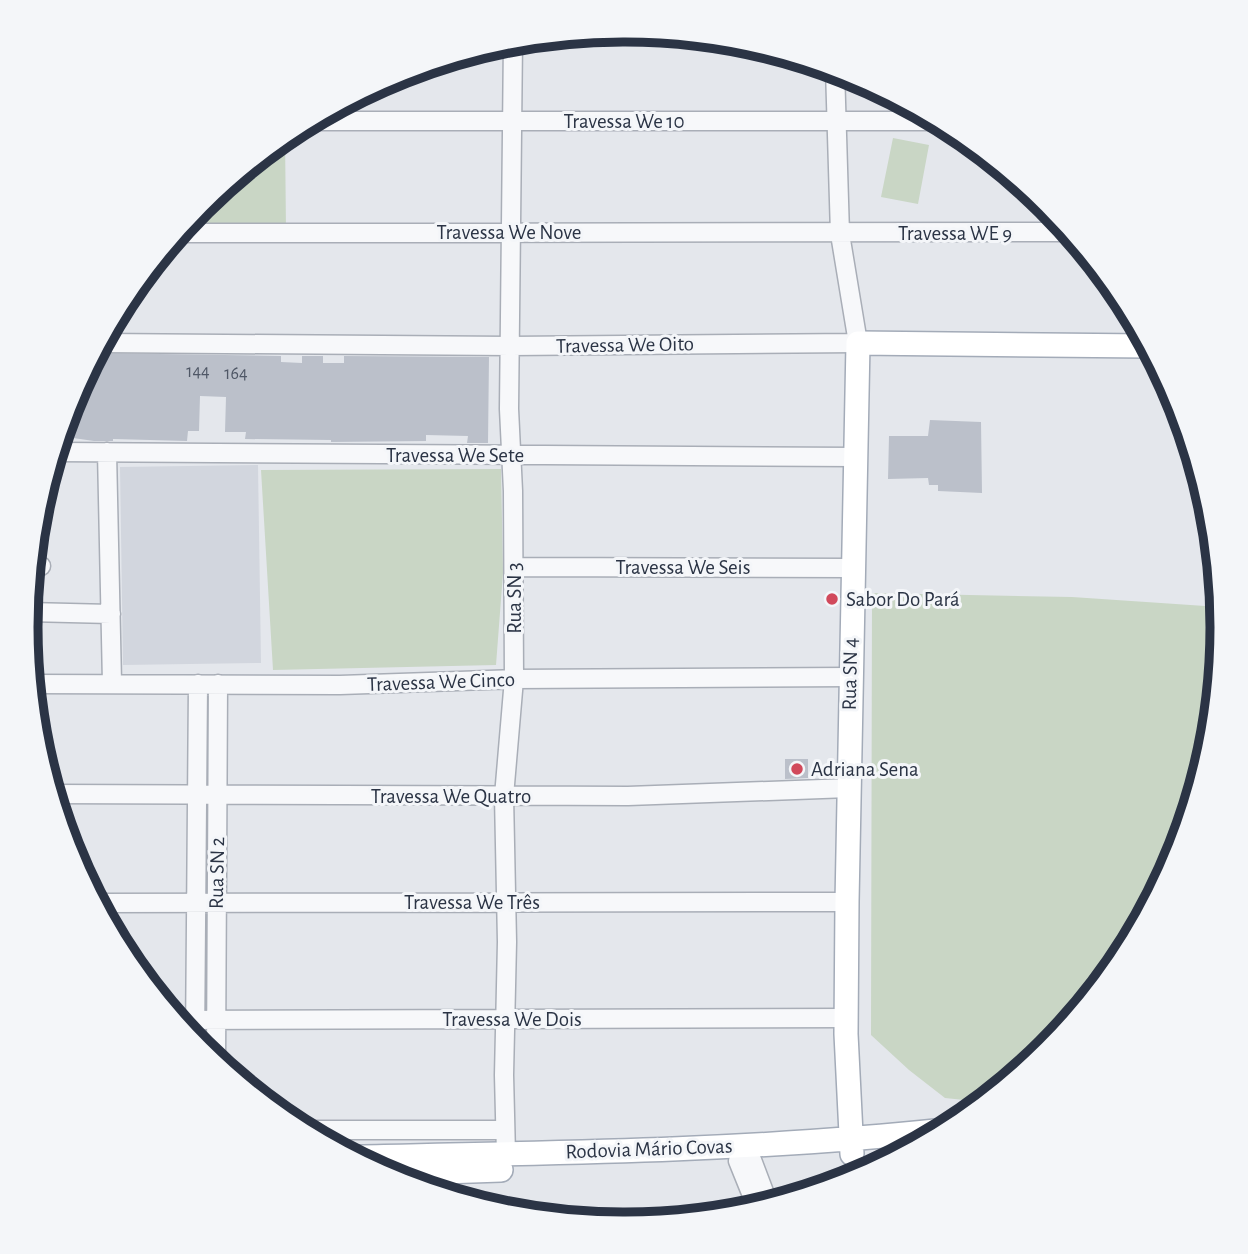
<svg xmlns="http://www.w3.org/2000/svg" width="1248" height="1254" viewBox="0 0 1248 1254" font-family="'Alegreya Sans',sans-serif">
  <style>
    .built { fill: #d2d6de }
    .green { fill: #c9d6c5 }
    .building { fill: #bbc0ca }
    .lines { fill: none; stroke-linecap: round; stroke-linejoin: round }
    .minor-casing { stroke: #a9aeb7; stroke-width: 21 }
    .major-casing { stroke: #a3abb8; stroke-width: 26 }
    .minor { stroke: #f7f8fa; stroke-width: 18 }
    .major { stroke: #fff; stroke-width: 23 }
    .poi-dot { fill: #d1495b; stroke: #f4f6f9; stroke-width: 2.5 }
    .labels { text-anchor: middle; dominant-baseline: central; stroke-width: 6; stroke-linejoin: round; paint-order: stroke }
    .number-label { font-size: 18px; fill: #4f5766 }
    .street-label { font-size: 21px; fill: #2b3445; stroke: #f4f6f9 }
    .poi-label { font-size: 21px; fill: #2b3445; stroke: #f4f6f9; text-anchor: start }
    .rim { fill: none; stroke: #2b3445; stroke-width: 9 }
  </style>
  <rect width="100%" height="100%" fill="#e4e7ec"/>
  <path class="built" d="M 258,465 L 261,663 L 123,665 L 120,467 Z"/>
  <path class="green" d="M 285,136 L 286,230 L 180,230 L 202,204 Z
    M 893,138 L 929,145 L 918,204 L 881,197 Z
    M 501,469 L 503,573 L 496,665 L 273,670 L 261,470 Z
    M 872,593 L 1072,597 L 1220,607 L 1222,627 L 1210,744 L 1176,856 L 1121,959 L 1046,1050 L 983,1102 L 945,1098 L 909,1070 L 871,1035 Z"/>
  <path class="building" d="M 96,353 L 281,356 L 281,362 L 302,363 L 302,356 L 323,356 L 323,363 L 344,363 L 344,356 L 489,357 L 488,443 L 467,443 L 468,436 L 426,435 L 426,441 L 331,442 L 331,440 L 245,439 L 246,432 L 225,432 L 226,397 L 200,396 L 199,431 L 188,431 L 187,441 L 113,439 L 113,441 L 94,441 L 73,438 L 74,433 L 61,432 L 71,401 L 74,401 L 74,394 Z
    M 930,420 L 981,422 L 982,493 L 938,491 L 938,485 L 929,485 L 928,478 L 888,479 L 889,436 L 928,436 Z
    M 785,759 L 808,759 L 808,778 L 785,779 Z"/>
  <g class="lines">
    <g class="minor-casing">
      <path id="minor" d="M 309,121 L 939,121
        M 178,233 L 1070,232
        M 101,343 L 511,346 L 858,343 L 840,234 L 835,69
        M 56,452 L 855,457
        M 107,452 L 112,683
        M 32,566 L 41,566
        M 514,567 L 853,568
        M 28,612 L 111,614
        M 32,684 L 340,685 L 514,679 L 850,677
        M 53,794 L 628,796 L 849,788
        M 97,903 L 847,902
        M 177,1020 L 847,1018
        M 195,1043 L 198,684
        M 216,1062 L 218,684
        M 304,1130 L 505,1130
        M 506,1155 L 504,1075 L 507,942 L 504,796 L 514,679 L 513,491 L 509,409 L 513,40
        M 752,1160 L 769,1205
        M 738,1161 L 757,1208"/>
    </g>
    <g class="major-casing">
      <path id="major" d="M 852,1154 L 846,1034 L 847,902 L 858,343 L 1148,346
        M 353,1157 C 550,1153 749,1151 945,1130
        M 386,1174 L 501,1170"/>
    </g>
    <use href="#minor" class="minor"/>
    <use href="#major" class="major"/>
  </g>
  <g class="poi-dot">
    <circle cx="832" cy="599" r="7"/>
    <circle cx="797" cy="769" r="7"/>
  </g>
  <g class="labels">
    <g class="number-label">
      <text x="198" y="372">144</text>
      <text x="236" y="374">164</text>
    </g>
    <g class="street-label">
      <text x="624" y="121">Travessa We 10</text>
      <text x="509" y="232">Travessa We Nove</text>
      <text x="955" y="233">Travessa WE 9</text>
      <text transform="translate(625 345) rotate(-1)">Travessa We Oito</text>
      <text x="455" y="455">Travessa We Sete</text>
      <text x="683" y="567">Travessa We Seis</text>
      <text transform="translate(514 598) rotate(-90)">Rua SN 3</text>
      <text transform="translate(850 674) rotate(-89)">Rua SN 4</text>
      <text transform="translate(441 682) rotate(-2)">Travessa We Cinco</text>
      <text x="451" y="796">Travessa We Quatro</text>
      <text transform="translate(217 873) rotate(-89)">Rua SN 2</text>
      <text x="472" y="902">Travessa We Três</text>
      <text x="512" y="1019">Travessa We Dois</text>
      <text transform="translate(649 1149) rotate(-2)">Rodovia Mário Covas</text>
    </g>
    <g class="poi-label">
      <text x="846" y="599">Sabor Do Pará</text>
      <text x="811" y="769">Adriana Sena</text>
    </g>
  </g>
  <path d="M0 0H1248V1254H0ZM623 42H625A585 585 0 0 1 1210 627V627A585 585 0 0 1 625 1212H623A585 585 0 0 1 38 627V627A585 585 0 0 1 623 42Z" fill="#f4f6f9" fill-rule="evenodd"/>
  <path class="rim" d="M623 42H625A585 585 0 0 1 1210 627V627A585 585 0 0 1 625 1212H623A585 585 0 0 1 38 627V627A585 585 0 0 1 623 42Z"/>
</svg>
